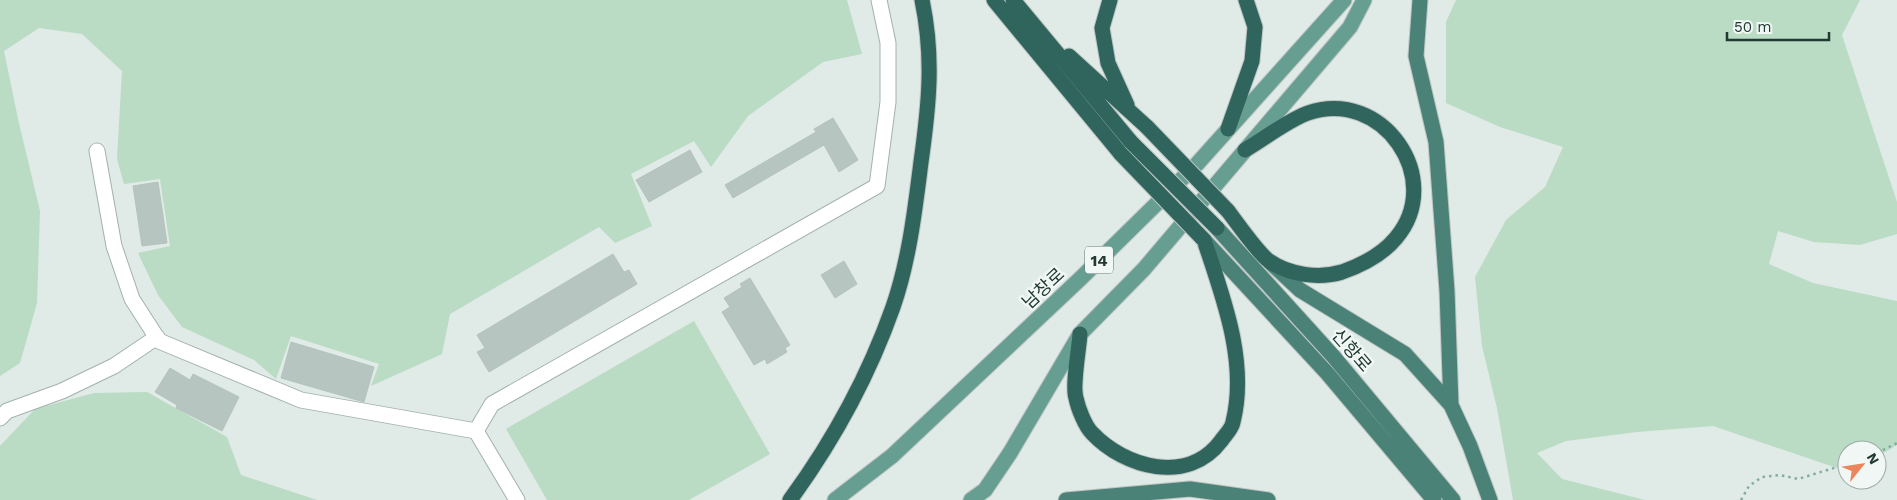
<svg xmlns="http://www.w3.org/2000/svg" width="1897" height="500" viewBox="0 0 1897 500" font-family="'Work Sans','Noto Sans KR',sans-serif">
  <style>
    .green { fill: #badbc4 }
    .building { fill: #b6c5bf; stroke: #b3c4bd }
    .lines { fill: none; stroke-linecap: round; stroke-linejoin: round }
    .minor-casing { stroke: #a3b2ad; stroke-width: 17 }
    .primary-casing { stroke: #bdc4c2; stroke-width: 17 }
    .trunk-casing { stroke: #bdc4c2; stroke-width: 17 }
    .motorway-casing { stroke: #bdc4c2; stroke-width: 17 }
    .path { stroke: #82ada1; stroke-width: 2.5; stroke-dasharray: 2.5 4; stroke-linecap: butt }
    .minor { stroke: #fff; stroke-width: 15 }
    .primary { stroke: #679e92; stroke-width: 15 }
    .trunk { stroke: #4b8277; stroke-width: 15 }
    .motorway { stroke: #2f655c; stroke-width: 15 }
    .motorway-bridge-casing { stroke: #bdc4c2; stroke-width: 17; stroke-linecap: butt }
    .motorway-bridge { stroke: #2f655c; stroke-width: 15 }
    .labels { text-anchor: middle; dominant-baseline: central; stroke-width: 5; stroke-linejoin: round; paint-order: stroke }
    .shield { fill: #f1f7f4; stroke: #60736e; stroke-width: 1 }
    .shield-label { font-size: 16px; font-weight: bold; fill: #223a34 }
    .street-label { font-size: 18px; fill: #223a34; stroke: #f1f7f4 }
  </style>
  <rect width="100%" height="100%" fill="#e0eae6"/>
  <path class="green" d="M 0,0 L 847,0 L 862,54 L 823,62 L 748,116 L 711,167 L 694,141 L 631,174 L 652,226 L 615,243 L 599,227 L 450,314 L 442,354 L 371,386 L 379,364 L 291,336 L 276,379 L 254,360 L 182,327 L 158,295 L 138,253 L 170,246 L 160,179 L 124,184 L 117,159 L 122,71 L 82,34 L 39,28 L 4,51 L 18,119 L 40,211 L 37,303 L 20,363 L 0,376 Z
    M 1456,0 L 1860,0 L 1842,35 L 1897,202 L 1897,234 L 1860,245 L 1814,242 L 1778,231 L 1769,264 L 1813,283 L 1897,301 L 1897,445 L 1877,457 L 1877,450 L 1847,450 L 1847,466 L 1840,469 L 1713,426 L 1637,432 L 1566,441 L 1537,453 L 1562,479 L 1645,500 L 1513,500 L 1497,408 L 1482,346 L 1475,277 L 1506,220 L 1545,187 L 1563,147 L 1500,127 L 1446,103 L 1446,22 Z
    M 694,321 L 770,454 L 689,500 L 547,500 L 506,429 Z
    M 147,392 L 227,437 L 241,475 L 317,500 L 0,500 L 0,446 L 35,409 L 94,393 Z"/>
  <path class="building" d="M 833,118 L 858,160 L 839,172 L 824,145 L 733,198 L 725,185 L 816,132 L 814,129 Z
    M 690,150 L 702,172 L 649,202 L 636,180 Z
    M 158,182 L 167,243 L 142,246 L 133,186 Z
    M 613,254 L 624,272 L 629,270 L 637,284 L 489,372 L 477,352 L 485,348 L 477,335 Z
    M 844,261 L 857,284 L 835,298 L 821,275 Z
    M 750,278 L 790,345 L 785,348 L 787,352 L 767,364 L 765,359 L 754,365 L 722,312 L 730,307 L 724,298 L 742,287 L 740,284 Z
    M 291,342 L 374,367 L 364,402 L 281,378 Z
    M 170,368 L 190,380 L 193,374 L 239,397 L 222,431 L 176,408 L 177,405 L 155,392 Z"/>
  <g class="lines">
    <g class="minor-casing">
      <path id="minor" d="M 97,151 L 114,246 L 132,299 L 159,341 L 301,400 L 476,431 L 517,500
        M 0,418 L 7,411 L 62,391 L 114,366 L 157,337
        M 476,431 L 492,404 L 877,186 L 888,102 L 888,43 L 879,0"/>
    </g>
    <g class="primary-casing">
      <path id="primary" d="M 835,500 L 892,456 L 1081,278 L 1197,164 L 1344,0
        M 971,500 L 985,490 L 1010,453 L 1080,334 L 1144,269 L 1350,27 L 1364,0"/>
    </g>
    <g class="trunk-casing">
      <path id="trunk" d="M 1420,0 L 1416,56 L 1436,142 L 1447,291 L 1451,405
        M 1217,228 L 1333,356 L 1453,500
        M 1204,240 L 1327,373 L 1434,500
        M 1271,263 L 1300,290 L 1405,354 L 1451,405 L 1470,446 L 1490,500
        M 1066,500 L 1190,489 L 1268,500"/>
    </g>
    <g class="motorway-casing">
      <path id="motorway" d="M 994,0 L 1121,154
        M 1013,0 L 1131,142
        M 1110,0 L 1102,28 L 1108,63 L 1127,105
        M 1069,56 L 1147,127
        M 1228,129 L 1252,61 L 1255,27 L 1246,0
        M 1228,211 C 1238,224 1257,252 1269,261 C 1289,275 1319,279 1342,272 C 1362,265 1382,255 1396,238 C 1446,179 1382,87 1308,113 C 1288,120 1264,139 1245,150
        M 1080,334 C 1079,349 1072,386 1076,398 C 1078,408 1085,426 1092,433 C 1125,468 1188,485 1221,441 C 1225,435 1232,429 1233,422 C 1248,362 1223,297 1204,240
        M 790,500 C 833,441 869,375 893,307 C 909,261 915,210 921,162 C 929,105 934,57 922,0"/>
    </g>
    <path class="path" d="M 1877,453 L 1897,443
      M 1741,500 L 1749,486 L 1762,477 L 1780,475 L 1798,479 L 1847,464"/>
    <use href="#minor" class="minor"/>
    <use href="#primary" class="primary"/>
    <use href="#trunk" class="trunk"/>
    <use href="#motorway" class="motorway"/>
    <g class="motorway-bridge-casing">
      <path id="motorway-bridge" d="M 1147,127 L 1228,211
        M 1131,142 L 1217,228
        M 1121,154 L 1204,240"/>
    </g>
    <use href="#motorway-bridge" class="motorway-bridge"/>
  </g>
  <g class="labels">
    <rect class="shield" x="1085" y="246.5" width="28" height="27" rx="4"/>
    <g class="shield-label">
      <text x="1099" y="260">14</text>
    </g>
    <g class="street-label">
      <text transform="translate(1043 288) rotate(-43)">남창로</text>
      <text transform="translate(1352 350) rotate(49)">신항로</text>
    </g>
  </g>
  <g transform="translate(1862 465) rotate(60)"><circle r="24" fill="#f1f7f4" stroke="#9eaba7"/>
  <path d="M0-4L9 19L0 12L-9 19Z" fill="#ec855d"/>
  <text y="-8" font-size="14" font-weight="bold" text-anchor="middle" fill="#223a34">N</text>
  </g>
  <path d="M1727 32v8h102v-8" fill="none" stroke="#223a34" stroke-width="2.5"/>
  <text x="1734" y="32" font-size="15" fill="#223a34" stroke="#f1f7f4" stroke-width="4" paint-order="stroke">50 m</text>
</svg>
